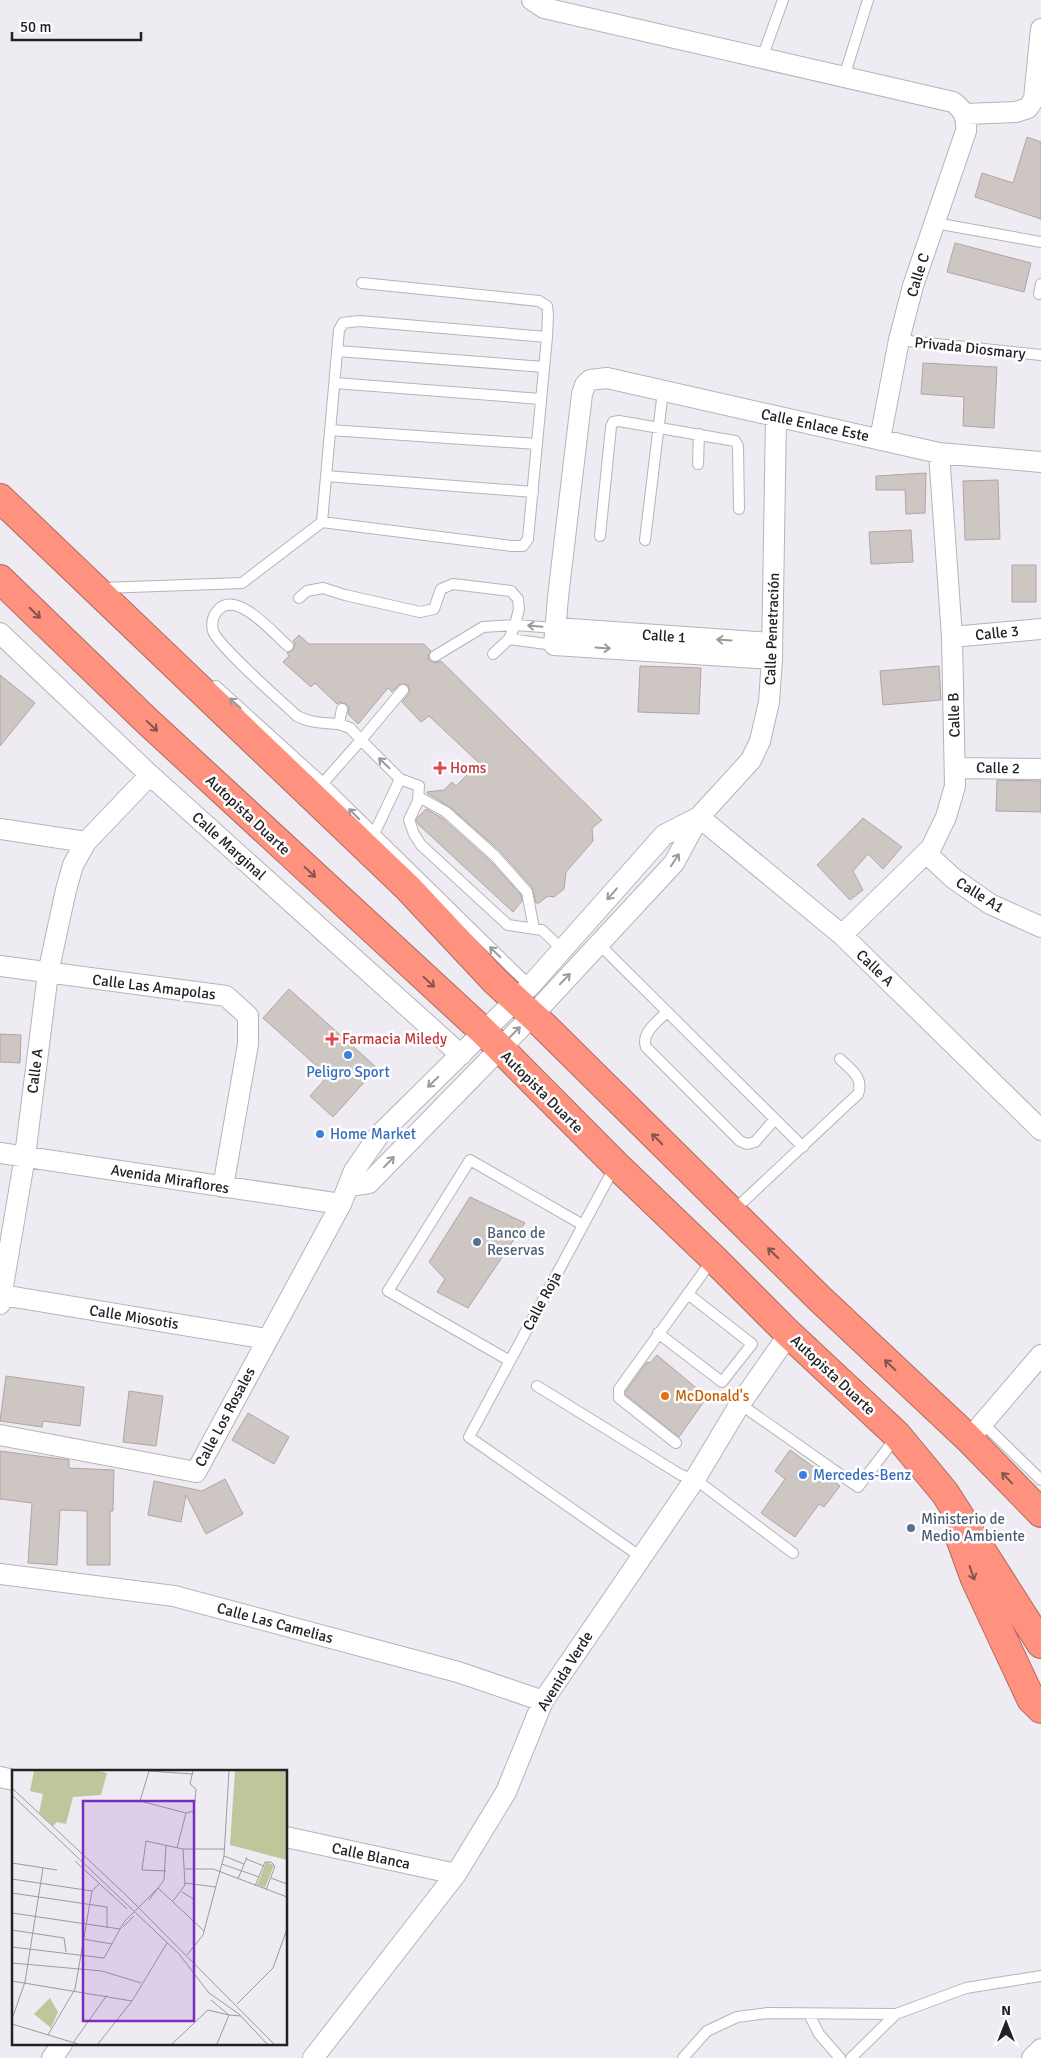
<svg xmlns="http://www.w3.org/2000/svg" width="1041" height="2058" viewBox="0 0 1041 2058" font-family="Signika,sans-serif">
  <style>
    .building { fill: #cec6c3; stroke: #aea6a4 }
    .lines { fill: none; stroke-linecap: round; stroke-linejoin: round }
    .lane-casing { stroke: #b6b3ba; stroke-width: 12 }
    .street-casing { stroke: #b6b3ba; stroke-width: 22 }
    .highway-casing { stroke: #b16a5e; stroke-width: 30 }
    .lane { stroke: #fff; stroke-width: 10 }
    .street { stroke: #fff; stroke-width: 20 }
    .highway { stroke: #fe927e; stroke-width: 28 }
    .oneway { stroke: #86544c }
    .oneway2 { stroke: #9c9b9c }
    .health-dot { fill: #e0444e; stroke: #fff; stroke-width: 2 }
    .shop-dot { fill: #3f7fe0; stroke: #fff; stroke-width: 2 }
    .service-dot { fill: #5c6f8a; stroke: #fff; stroke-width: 2 }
    .food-dot { fill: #e8710a; stroke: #fff; stroke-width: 2 }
    .labels { text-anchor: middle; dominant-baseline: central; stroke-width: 5; stroke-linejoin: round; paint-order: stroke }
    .street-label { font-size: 15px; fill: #232124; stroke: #fff }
    .health-label { font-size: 15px; fill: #be3a42; stroke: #fff; text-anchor: start }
    .shop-label { font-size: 15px; fill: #366cbe; stroke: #fff; text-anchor: start }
    .service-label { font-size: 15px; fill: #4e5e75; stroke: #fff; text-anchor: start }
    .food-label { font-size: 15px; fill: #c56008; stroke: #fff; text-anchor: start }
    .inset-road { fill: none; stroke: #9d9aa0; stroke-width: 1 }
    .view { fill: #7b2cbf; fill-opacity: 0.15; stroke: #7b2cbf; stroke-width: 2.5 }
    .inset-edge { fill: none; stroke: #232124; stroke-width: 2.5 }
  </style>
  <rect width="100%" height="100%" fill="#efebf2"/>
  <path class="building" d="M 1027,137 L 1041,142 L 1041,219 L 975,197 L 982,173 L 1013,183 Z
    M 955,243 L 1031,263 L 1024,292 L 947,272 Z
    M 923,363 L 997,367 L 994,428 L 963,426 L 964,397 L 921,394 Z
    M 926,473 L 925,513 L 906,514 L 905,490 L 876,490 L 876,476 Z
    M 998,480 L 1000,539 L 965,540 L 963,481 Z
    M 911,530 L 913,562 L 871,564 L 869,532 Z
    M 1012,565 L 1036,565 L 1036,602 L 1012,602 Z
    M 299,635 L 309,644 L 424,644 L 431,651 L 428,656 L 429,660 L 435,663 L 441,661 L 602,820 L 592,828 L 593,841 L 566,872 L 564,889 L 554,897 L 548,896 L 539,903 L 536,903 L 532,887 L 500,851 L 450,807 L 427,793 L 427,792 L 444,790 L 452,782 L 456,786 L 479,763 L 429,716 L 421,722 L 402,702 L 410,692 L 408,685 L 400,684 L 392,692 L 388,688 L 358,724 L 348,714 L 349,707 L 346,704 L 340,702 L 337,704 L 315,683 L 311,687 L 283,662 L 289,656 L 287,653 L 293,650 L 295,644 L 293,641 Z
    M 640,666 L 701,668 L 699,714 L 638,712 Z
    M 939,666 L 941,700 L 883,705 L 880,671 Z
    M 0,675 L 35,703 L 0,746 Z
    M 997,780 L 1041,781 L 1041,812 L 996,811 Z
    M 426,809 L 442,818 L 490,861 L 521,895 L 522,901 L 513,912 L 418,824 L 416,820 L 418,817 Z
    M 863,818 L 902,847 L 883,869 L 868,854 L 853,871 L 863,890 L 850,900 L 817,865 Z
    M 289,989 L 377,1068 L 333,1117 L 310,1096 L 328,1076 L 263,1018 Z
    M 0,1034 L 21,1035 L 20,1063 L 0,1062 Z
    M 470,1197 L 525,1223 L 468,1308 L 437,1292 L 445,1279 L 429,1262 Z
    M 657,1355 L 707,1397 L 679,1437 L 626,1395 L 626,1391 L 647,1362 L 650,1363 Z
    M 6,1376 L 84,1387 L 80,1426 L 43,1421 L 42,1427 L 0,1421 Z
    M 129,1391 L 163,1396 L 156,1446 L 123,1442 Z
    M 248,1413 L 289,1437 L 274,1464 L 232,1440 Z
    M 790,1450 L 840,1486 L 824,1507 L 819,1504 L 795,1537 L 761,1513 L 785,1479 L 775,1471 Z
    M 0,1451 L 69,1460 L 69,1468 L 114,1470 L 113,1511 L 110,1511 L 110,1565 L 87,1565 L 87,1511 L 60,1510 L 57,1565 L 28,1563 L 32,1503 L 0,1499 Z
    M 225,1479 L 243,1514 L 206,1534 L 186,1495 L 181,1522 L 148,1515 L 154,1481 L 202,1491 Z"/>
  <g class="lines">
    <g class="lane-casing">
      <path id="lane" d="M 762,58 L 783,0
        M 844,77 L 868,0
        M 935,223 L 1041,242
        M 1039,294 L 1041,284
        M 899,340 L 1041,355
        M 338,351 L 544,367
        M 335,383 L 541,399
        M 330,430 L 537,444
        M 698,464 L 699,434
        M 326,476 L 533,492
        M 322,522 L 512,546 L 523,546 L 528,539 L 547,337 L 548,314 L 547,306 L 539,301 L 362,283
        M 600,536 L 611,427 L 613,422 L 619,421 L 735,441 L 738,446 L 739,509
        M 645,540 L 663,391
        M 102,588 L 242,583 L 322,522 L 339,330 L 343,323 L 359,321 L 547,337
        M 299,598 L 307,591 L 323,588 L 345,595 L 420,612 L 434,609 L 441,589 L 453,584 L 511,591 L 518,599 L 519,609 L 515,625 L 509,639 L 493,654
        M 509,639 L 554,645
        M 288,646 C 274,634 238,591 219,609 C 213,615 211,623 213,631 C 218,646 281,701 297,716 C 310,723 324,723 339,724 L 342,709
        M 435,656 L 483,627 L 515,625 L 556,628
        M 216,686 L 323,783 L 530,986
        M 339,724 L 350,728 L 361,740 L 403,690
        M 400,779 L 419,786 L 418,801 L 409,820 L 414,834 L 421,845 L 508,925 L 542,930 L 562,949
        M 323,783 L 361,740 L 400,779 L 374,834
        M 419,797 L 446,812 L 495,856 L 527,892 L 534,929
        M 599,944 L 803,1147
        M 666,1013 C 657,1022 641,1033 646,1047 L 740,1141 L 747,1144 L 755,1142 L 775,1119
        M 615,1166 L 469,1437 L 641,1557
        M 732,1212 L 858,1094 C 864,1077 851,1070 840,1059
        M 658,1333 L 722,1382 L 752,1344 L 688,1294
        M 510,1361 L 388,1291 L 470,1160 L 583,1225
        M 537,1386 L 681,1475 L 695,1479 L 793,1553
        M 740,1404 L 858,1487 L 897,1436
        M 983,1423 L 1041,1480
        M 676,1443 L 619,1398 L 619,1389 L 713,1259
        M 809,2014 L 819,2034 L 840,2058
        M 683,2058 L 707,2031 L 737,2017 L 768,2013 L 896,2014 L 966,1988 L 1041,1976
        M 851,2058 L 896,2014"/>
    </g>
    <g class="street-casing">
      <path id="street" d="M 532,0 L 544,8 L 953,102 C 964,110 967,118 966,131 L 913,286 L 899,340 L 880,439
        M 965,114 L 1016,112 L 1028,108 L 1034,99 L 1041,29
        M 556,628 L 772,643
        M 0,633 L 150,775 L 461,1055
        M 952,637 L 1041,629
        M 772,659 L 554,645 L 558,597 L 582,394 L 585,385 L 590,380 L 607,378 L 939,453 L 1041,462
        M 956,768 L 1041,769
        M 699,817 L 842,935 L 1041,1130
        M 0,829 L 86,842 L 150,775
        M 926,853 L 953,878 L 990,904 L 1041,927
        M 842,935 L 931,848 L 946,817 L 955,786 L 952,637 L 939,453
        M 0,966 L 226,996 L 248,1016 L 248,1044 L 223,1187
        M 0,1153 L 341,1204
        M 349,1186 L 369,1183 L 532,1016 L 674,863 L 699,817 L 751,760 L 760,741 L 769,702 L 772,659 L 776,417
        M 2,1295 L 267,1339
        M 0,1304 L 25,1156 L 48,973 L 66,890 L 73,865 L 86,842
        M 0,1435 L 196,1472 L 341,1204 L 354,1171 L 379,1135 L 530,986 L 664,835 L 699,817
        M 969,1439 L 1041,1355
        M 0,1574 L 174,1596 L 458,1672 L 543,1701
        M 0,1777 L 14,1780
        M 286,1837 L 456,1874
        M 52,2058 L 62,2044
        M 313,2058 L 456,1874 L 506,1792 L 543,1701 L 695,1479 L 740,1404 L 789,1334
        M 1032,2058 L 1041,2049"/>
    </g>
    <g class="highway-casing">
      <path id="highway" d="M 0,498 L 408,888 L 495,981 L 544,1026 L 819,1298 L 969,1439 L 1041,1513
        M 0,579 L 146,720 L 484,1032 L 616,1165 L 713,1258 L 789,1334 L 897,1435 L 945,1493 L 1041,1644
        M 959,1535 L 975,1579 L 1031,1699 L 1041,1709"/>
    </g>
    <use href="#lane" class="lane"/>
    <use href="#street" class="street"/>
    <use href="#highway" class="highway"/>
  </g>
  <defs><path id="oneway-shaft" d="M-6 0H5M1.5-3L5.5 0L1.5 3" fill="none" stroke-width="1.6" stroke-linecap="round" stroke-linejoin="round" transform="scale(1.25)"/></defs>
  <g class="oneway">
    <use href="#oneway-shaft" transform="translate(35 613) rotate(44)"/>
    <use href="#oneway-shaft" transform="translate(152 726) rotate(43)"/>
    <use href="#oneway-shaft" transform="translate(310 872) rotate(43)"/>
    <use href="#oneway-shaft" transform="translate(429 982) rotate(43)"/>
    <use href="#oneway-shaft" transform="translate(657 1139) rotate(-135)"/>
    <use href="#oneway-shaft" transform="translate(773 1253) rotate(-136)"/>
    <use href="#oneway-shaft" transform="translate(890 1365) rotate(-137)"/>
    <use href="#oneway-shaft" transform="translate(1007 1478) rotate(-134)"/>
    <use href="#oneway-shaft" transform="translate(972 1573) rotate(71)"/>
  </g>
  <g class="oneway2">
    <use href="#oneway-shaft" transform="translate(535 626) rotate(-175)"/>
    <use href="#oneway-shaft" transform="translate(724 640) rotate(-176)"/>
    <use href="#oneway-shaft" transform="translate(603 648) rotate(4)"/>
    <use href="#oneway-shaft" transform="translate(235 703) rotate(-138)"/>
    <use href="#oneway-shaft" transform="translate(384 763) rotate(-136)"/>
    <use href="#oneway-shaft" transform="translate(354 814) rotate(-135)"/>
    <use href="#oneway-shaft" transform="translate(675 860) rotate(-56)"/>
    <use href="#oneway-shaft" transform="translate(612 894) rotate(131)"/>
    <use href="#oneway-shaft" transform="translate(495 952) rotate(-136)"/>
    <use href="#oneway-shaft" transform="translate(565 979) rotate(-46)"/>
    <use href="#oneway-shaft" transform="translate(515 1032) rotate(-45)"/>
    <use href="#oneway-shaft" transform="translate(433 1082) rotate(136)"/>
    <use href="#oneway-shaft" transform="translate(389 1162) rotate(-46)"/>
  </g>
  <g class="health-dot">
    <path d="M437.5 760.5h5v5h5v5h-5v5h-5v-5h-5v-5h5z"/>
    <path d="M329.5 1031.5h5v5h5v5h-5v5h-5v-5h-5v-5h5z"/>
  </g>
  <g class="shop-dot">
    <circle cx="348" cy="1055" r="5"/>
    <circle cx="320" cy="1134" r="5"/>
    <circle cx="803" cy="1475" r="5"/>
  </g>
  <g class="service-dot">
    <circle cx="477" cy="1242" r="5"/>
    <circle cx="911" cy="1528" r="5"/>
  </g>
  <circle class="food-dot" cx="665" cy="1396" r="5"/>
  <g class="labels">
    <g class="street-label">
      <text transform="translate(918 275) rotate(-73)">Calle C</text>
      <text transform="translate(970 348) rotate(6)">Privada Diosmary</text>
      <text transform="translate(815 425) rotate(12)">Calle Enlace Este</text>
      <text transform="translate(772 629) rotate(-88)">Calle Penetración</text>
      <text transform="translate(997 633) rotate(-6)">Calle 3</text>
      <text transform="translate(664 636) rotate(4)">Calle 1</text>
      <text transform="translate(954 715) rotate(-92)">Calle B</text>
      <text transform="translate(998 768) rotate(1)">Calle 2</text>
      <text transform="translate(248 815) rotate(43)">Autopista Duarte</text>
      <text transform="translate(229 846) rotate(42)">Calle Marginal</text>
      <text transform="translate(980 895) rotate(32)">Calle A1</text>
      <text transform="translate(875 968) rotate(44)">Calle A</text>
      <text transform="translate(154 987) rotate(7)">Calle Las Amapolas</text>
      <text transform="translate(35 1071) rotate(-83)">Calle A</text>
      <text transform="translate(542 1092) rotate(45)">Autopista Duarte</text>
      <text transform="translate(170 1179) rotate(9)">Avenida Miraflores</text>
      <text transform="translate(542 1301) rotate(-62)">Calle Roja</text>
      <text transform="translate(134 1317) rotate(9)">Calle Miosotis</text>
      <text transform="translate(833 1375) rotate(43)">Autopista Duarte</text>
      <text transform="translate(225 1417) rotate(-62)">Calle Los Rosales</text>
      <text transform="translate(275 1623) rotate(15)">Calle Las Camelias</text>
      <text transform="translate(565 1671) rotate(-58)">Avenida Verde</text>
      <text transform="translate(371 1856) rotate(12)">Calle Blanca</text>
    </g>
    <g class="health-label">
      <text x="450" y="768">Homs</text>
      <text x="342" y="1039">Farmacia Miledy</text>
    </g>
    <g class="shop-label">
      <text x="348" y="1072" text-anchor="middle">Peligro Sport</text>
      <text x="330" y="1134">Home Market</text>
      <text x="813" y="1475">Mercedes-Benz</text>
    </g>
    <g class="service-label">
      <text x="487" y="1233">Banco de<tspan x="487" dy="17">Reservas</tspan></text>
      <text x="921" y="1519">Ministerio de<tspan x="921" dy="17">Medio Ambiente</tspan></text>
    </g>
    <g class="food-label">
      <text x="675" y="1396">McDonald's</text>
    </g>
  </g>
  <g transform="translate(12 1770)">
    <rect width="275" height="275" fill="#efebf2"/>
    <path d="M 223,1 L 275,1 L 275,90 L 218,75 Z" fill="#bec69c"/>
    <path d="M 22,1 L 87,1 L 95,3 L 89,25 L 61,27 L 54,54 L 45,52 L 41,56 L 27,43 L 31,24 L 18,21 ZM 254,92 L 262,95 L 253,118 L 245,115 ZM 38,228 L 46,242 L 39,258 L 22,244 Z" fill="#bec69c"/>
    <path class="inset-road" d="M 137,1 L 128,31 L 174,43M 137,1 L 180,4M 0,18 L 115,126 L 262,274M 0,25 L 167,184 L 197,223 L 227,244 L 255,274M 174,43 L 182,41 L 184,19 L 178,14 L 181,1M 165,78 L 174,43M 212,86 L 232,94M 234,89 L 252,96M 63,91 L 115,139M 0,93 L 45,100M 210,94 L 247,107M 173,99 L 201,99 L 275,127M 154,101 L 130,100 L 134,71 L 171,79 L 213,79M 259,108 L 275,114M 0,109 L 80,121 L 87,114M 226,109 L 235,87M 173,113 L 204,117M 243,116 L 253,92 L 259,92 L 263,96 L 254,120M 146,118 L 192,161M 170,122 L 183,130M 0,123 L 95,137 L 95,158M 137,130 L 152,110 L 154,75M 161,131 L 173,115 L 171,79M 0,143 L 108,159M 111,157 L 122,146M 0,160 L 52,168 L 54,182M 71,169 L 100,174M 0,177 L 92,188 L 112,152 L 146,118M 175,185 L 191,165 L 212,86 L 217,1M 0,193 L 90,201 L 129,213M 0,211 L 120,231M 199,230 L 217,245 L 229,246M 225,234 L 261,198 L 275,159M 0,249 L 13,212 L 31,98M 0,254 L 66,274M 36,265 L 63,219 L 80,121M 61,273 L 95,225M 86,274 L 120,231 L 155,173M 160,274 L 196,240 L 217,245 L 205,274"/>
    <path class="view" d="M 71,31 L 182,31 L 182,251 L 71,251 Z"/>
    <rect width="275" height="275" class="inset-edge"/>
  </g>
  <g transform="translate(1006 2023)" stroke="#ffffff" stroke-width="4" paint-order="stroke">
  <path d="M0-4L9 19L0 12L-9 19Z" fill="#232124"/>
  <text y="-8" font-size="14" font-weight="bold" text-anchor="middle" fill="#232124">N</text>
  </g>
  <path d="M12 32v8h129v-8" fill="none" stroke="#232124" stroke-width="2.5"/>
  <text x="20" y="32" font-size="15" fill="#232124" stroke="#ffffff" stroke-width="4" paint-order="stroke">50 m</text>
</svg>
